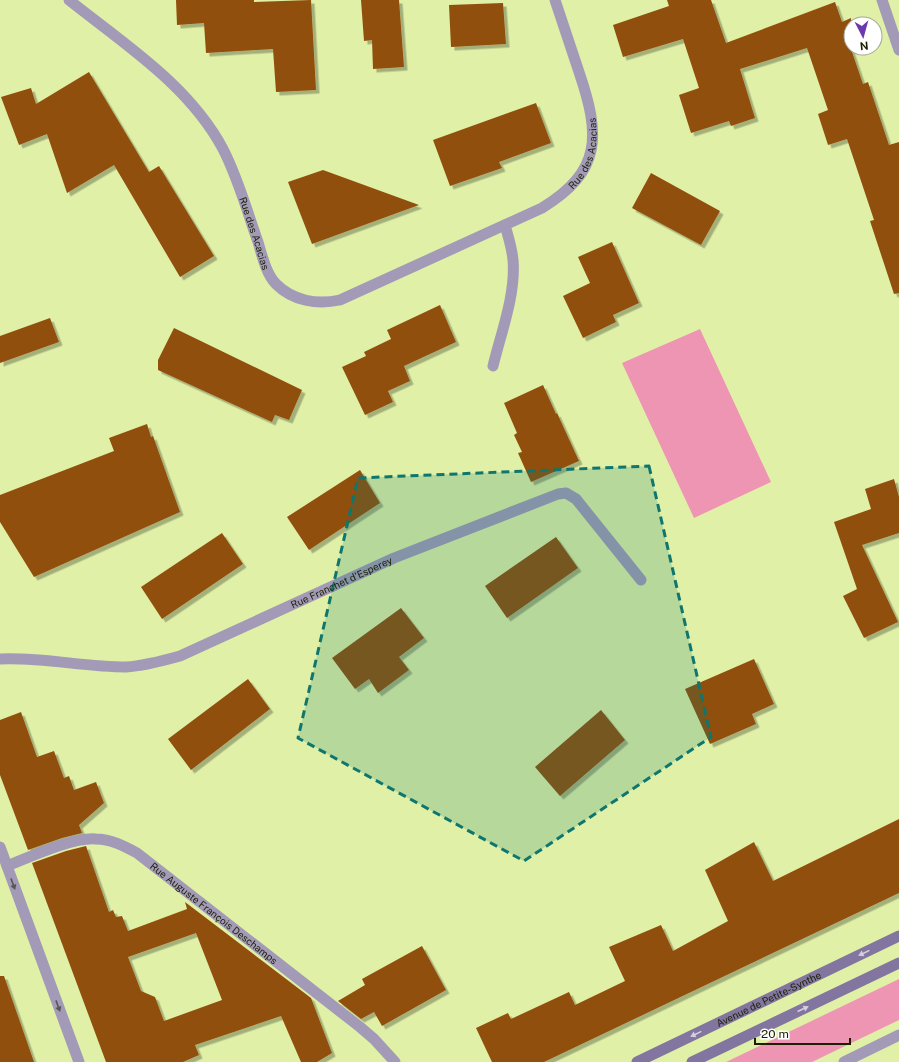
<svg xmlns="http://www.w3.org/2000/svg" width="899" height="1062" viewBox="0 0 899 1062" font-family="'Public Sans',sans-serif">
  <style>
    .green { fill: #ef95b4 }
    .building { fill: #914f0b; fill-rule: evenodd; filter: url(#shadow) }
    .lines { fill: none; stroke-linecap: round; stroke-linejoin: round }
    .service { stroke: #a39ab8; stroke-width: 11 }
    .minor { stroke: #a39ab8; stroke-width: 11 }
    .secondary { stroke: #8275a0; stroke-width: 11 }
    .oneway { fill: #585754 }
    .oneway2 { fill: #d3cfde }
    .marked { fill: #0f766e; fill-opacity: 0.2; stroke: #0f766e; stroke-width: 3; stroke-dasharray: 8 5; stroke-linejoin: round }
    .labels { text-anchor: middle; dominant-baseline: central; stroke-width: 4; stroke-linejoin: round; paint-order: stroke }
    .street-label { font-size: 10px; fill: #1b2003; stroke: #fff }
  </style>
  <defs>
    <filter id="shadow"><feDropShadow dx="3.5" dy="3.5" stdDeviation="0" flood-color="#0004"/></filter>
  </defs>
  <rect width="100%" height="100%" fill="#e0f0a7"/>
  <path class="green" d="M 700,329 L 771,482 L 694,518 L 622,363 Z
    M 899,979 L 899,1020 L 812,1062 L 726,1062 Z"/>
  <path class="building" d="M 176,0 L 254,0 L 254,2 L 311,0 L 316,90 L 276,92 L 273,49 L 206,53 L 204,23 L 177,25 Z
    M 361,0 L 399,0 L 404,67 L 373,69 L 372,40 L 364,41 Z
    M 667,0 L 711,0 L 726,43 L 835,2 L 842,22 L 851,18 L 851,49 L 863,84 L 868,82 L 889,145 L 899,142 L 899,293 L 894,294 L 870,221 L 874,220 L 847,139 L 828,145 L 818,114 L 828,110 L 807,48 L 740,69 L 755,118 L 731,126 L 729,121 L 691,133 L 679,95 L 699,88 L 683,39 L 623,57 L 613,25 L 669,6 Z
    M 503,3 L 506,44 L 451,47 L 449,5 Z
    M 89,72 L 149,172 L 159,166 L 214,256 L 180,277 L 114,165 L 67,193 L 47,134 L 19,145 L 1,97 L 31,88 L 36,104 Z
    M 536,103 L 551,143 L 499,162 L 502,168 L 450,186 L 433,140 Z
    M 323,170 L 419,205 L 312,244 L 288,182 Z
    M 651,173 L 720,211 L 701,245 L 632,208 Z
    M 612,242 L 639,303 L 613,315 L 616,322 L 583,338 L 563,296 L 590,283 L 578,257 Z
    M 440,305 L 456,342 L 404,366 L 410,381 L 388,391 L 393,402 L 365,415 L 342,367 L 366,356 L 364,352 L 391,339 L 387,330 Z
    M 50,318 L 59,342 L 0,363 L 0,336 Z
    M 174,328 L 302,390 L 289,420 L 275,415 L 272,422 L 158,370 L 158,360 Z
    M 543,385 L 556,414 L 557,413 L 579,461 L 531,482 L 518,453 L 522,452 L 514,435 L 517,433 L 504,403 Z
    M 147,424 L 151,437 L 153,436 L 180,512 L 34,577 L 0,522 L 0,495 L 114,451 L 109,438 Z
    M 360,470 L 380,503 L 309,550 L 287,517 Z
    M 894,479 L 899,497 L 899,533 L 862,545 L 898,622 L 864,638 L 843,596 L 857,589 L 834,522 L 871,509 L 865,489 Z
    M 222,533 L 243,564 L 162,619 L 141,587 Z
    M 556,537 L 578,568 L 507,618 L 485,586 Z
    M 401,608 L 424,638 L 399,657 L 409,670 L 378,693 L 369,679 L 355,689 L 332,658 Z
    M 754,659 L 774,704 L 752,714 L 756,724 L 710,744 L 685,689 Z
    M 248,679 L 270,709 L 191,770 L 168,739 Z
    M 601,710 L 625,740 L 560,796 L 535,767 Z
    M 21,712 L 37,757 L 54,751 L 64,778 L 69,776 L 74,790 L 96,782 L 104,803 L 79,825 L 82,833 L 62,838 L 28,850 L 0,775 L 0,720 Z
    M 899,819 L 899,893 L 544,1062 L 492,1062 L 476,1028 L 508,1013 L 511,1019 L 569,992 L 575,1005 L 625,981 L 609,947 L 661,925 L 673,951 L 728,921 L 705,870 L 754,842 L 773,881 Z
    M 86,846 L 109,912 L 113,910 L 116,917 L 122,916 L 128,931 L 187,909 L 185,902 L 311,998 L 332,1053 L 317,1062 L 301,1062 L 281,1016 L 195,1045 L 199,1055 L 183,1062 L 106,1062 L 32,863 L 66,851 ZM 196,933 L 222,1000 L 164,1021 L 155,997 L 141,991 L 128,957 Z
    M 422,946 L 446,990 L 382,1026 L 374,1012 L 361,1019 L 338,1001 L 365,985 L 362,979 Z
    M 0,976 L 4,976 L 34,1062 L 0,1062 Z"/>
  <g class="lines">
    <g class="service">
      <path d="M 493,366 C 501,333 516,294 513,260 C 512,248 508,236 505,225"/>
      <path id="s1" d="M 7,866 C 30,857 73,837 96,839 C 111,839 124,846 137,853 L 360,1027 L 374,1039 L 395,1062"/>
      <path d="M 844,1062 L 899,1035"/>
    </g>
    <g class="minor">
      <path id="s2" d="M 69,0 C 124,44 189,85 223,149 C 238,178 247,211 258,242 C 262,255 266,274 276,284 C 293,301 317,305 340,300 L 542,208 C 603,171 600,134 579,72 C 571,48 563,24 555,0"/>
      <path d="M 882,0 L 899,50"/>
      <path id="s3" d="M 0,659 C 42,657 84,667 126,667 C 144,666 162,661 180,656 L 394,558 L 558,494 L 566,493 L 576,499 L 641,580"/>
      <path d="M 0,847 L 79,1062"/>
    </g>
    <g class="secondary">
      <path id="s4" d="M 637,1062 L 899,936"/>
      <path d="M 692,1062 L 899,963"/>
    </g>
  </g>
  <defs><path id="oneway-solid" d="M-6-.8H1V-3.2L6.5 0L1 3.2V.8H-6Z"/></defs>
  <g class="oneway">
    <use href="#oneway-solid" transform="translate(13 884) rotate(70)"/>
    <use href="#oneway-solid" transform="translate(58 1006) rotate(70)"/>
  </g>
  <g class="oneway2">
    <use href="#oneway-solid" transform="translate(864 953) rotate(154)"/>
    <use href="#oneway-solid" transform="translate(803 1009) rotate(-25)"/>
    <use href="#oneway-solid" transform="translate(696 1034) rotate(154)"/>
  </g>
  <path class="marked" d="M 649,466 L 711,737 L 524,861 L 298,738 L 358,478 Z"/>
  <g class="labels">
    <g class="street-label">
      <text stroke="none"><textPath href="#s2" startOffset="725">Rue des Acacias</textPath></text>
      <text stroke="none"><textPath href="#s2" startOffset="306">Rue des Acacias</textPath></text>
      <text stroke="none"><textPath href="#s3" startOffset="359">Rue Franchet d'Esperey</textPath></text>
      <text stroke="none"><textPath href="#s1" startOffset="235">Rue Auguste François Deschamps</textPath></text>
      <text stroke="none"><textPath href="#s4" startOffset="146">Avenue de Petite-Synthe</textPath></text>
    </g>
  </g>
  <g transform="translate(863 36) rotate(174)"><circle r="19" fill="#ffffff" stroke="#a4a69a"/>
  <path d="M0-3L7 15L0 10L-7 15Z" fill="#6a38af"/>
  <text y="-6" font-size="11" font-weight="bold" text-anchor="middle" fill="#1b2003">N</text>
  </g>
  <path d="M755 1038v6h95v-6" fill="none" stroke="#1b2003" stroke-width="2"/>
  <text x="761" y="1038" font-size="12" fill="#1b2003" stroke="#ffffff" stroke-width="3" paint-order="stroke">20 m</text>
</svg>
